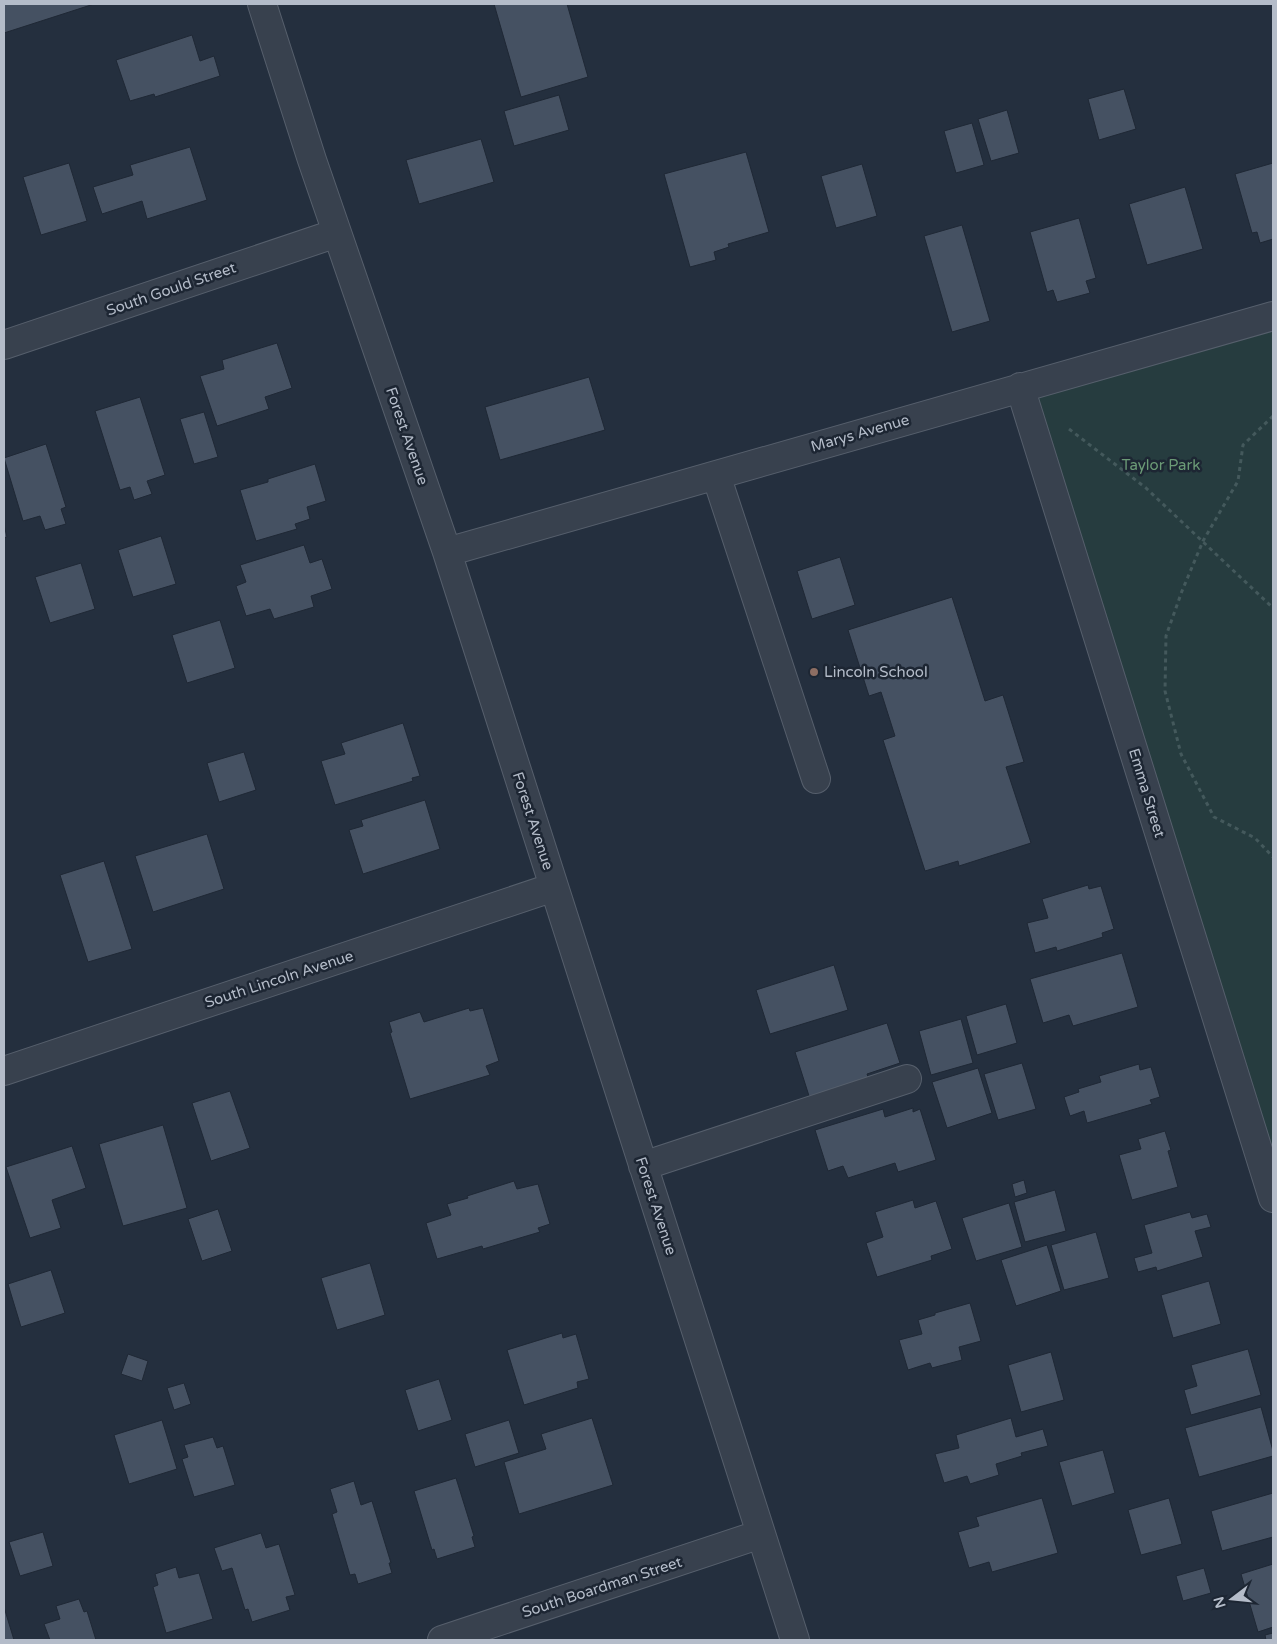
<svg xmlns="http://www.w3.org/2000/svg" width="1277" height="1644" viewBox="0 0 1277 1644" font-family="'Varela Round',sans-serif">
  <style>
    .green { fill: #263c3f }
    .building { fill: #455162; stroke: #1f2835 }
    .lines { fill: none; stroke-linecap: round; stroke-linejoin: round }
    .minor-casing { stroke: #565f6c; stroke-width: 30 }
    .path { stroke: #44595c; stroke-width: 3; stroke-dasharray: 4 4; stroke-linecap: butt }
    .minor { stroke: #38414e; stroke-width: 28 }
    .education-dot { fill: #8d6e63; stroke: #1d2633; stroke-width: 2 }
    .labels { text-anchor: middle; dominant-baseline: central; stroke-width: 5; stroke-linejoin: round; paint-order: stroke }
    .street-label { font-size: 15px; fill: #b4bcc9; stroke: #1d2633 }
    .park-label { font-size: 15px; fill: #6b9a76; stroke: #1d2633 }
    .poi-label { font-size: 15px; fill: #b4bcc9; stroke: #1d2633; text-anchor: start }
  </style>
  <rect width="100%" height="100%" fill="#242f3e"/>
  <path class="green" d="M 1273,315 L 1273,1198 L 1020,387 Z"/>
  <path class="building" d="M 4,4 L 94,4 L 4,33 Z
    M 494,4 L 567,4 L 588,77 L 521,97 Z
    M 192,35 L 200,61 L 214,56 L 220,76 L 155,97 L 154,94 L 130,101 L 116,60 Z
    M 1124,89 L 1136,129 L 1099,140 L 1088,99 Z
    M 559,95 L 569,130 L 514,146 L 504,111 Z
    M 1007,110 L 1019,153 L 991,161 L 978,119 Z
    M 972,123 L 984,165 L 956,173 L 944,131 Z
    M 481,139 L 494,182 L 419,204 L 406,160 Z
    M 190,147 L 207,200 L 147,219 L 142,201 L 102,214 L 93,187 L 133,175 L 130,165 Z
    M 746,152 L 769,232 L 728,244 L 729,247 L 714,252 L 716,260 L 690,267 L 664,174 Z
    M 69,163 L 87,221 L 41,235 L 23,177 Z
    M 1273,163 L 1273,239 L 1260,243 L 1257,232 L 1252,233 L 1235,174 Z
    M 862,164 L 877,216 L 836,228 L 821,176 Z
    M 1185,187 L 1203,249 L 1147,265 L 1129,204 Z
    M 1079,218 L 1096,278 L 1086,281 L 1090,293 L 1057,302 L 1053,290 L 1047,292 L 1030,232 Z
    M 962,225 L 990,321 L 952,332 L 924,236 Z
    M 277,343 L 292,388 L 265,397 L 269,409 L 217,426 L 200,376 L 224,369 L 222,360 Z
    M 589,377 L 605,430 L 500,460 L 485,407 Z
    M 140,397 L 165,475 L 147,481 L 152,494 L 134,500 L 130,487 L 120,490 L 95,411 Z
    M 204,412 L 218,457 L 194,464 L 180,419 Z
    M 46,444 L 66,507 L 61,509 L 66,524 L 45,530 L 40,516 L 23,521 L 4,458 Z
    M 315,464 L 326,501 L 307,507 L 310,519 L 295,524 L 297,529 L 256,541 L 240,490 L 268,482 L 268,479 Z
    M 4,525 L 7,537 L 4,538 Z
    M 161,536 L 176,584 L 133,597 L 118,550 Z
    M 304,545 L 310,563 L 322,559 L 332,589 L 311,596 L 314,607 L 274,619 L 270,609 L 246,616 L 236,586 L 246,582 L 240,565 Z
    M 840,557 L 855,605 L 812,619 L 797,571 Z
    M 81,563 L 95,609 L 50,623 L 35,577 Z
    M 952,597 L 985,701 L 1003,695 L 1024,762 L 1006,767 L 1031,843 L 959,866 L 958,861 L 925,871 L 883,740 L 895,736 L 881,692 L 869,696 L 848,630 Z
    M 220,620 L 235,668 L 187,683 L 172,635 Z
    M 403,723 L 420,776 L 412,778 L 413,781 L 335,805 L 321,761 L 345,754 L 341,743 Z
    M 244,752 L 256,790 L 219,802 L 207,763 Z
    M 425,800 L 440,849 L 363,874 L 349,830 L 363,826 L 361,820 Z
    M 207,834 L 224,889 L 153,912 L 135,856 Z
    M 104,861 L 132,949 L 88,962 L 60,875 Z
    M 1088,885 L 1089,889 L 1101,886 L 1114,929 L 1102,933 L 1103,937 L 1057,951 L 1056,947 L 1035,953 L 1027,923 L 1048,918 L 1042,899 Z
    M 1122,953 L 1138,1007 L 1073,1026 L 1069,1015 L 1043,1023 L 1030,979 Z
    M 834,965 L 848,1010 L 770,1034 L 756,990 Z
    M 1006,1004 L 1017,1043 L 977,1055 L 966,1016 Z
    M 469,1008 L 470,1011 L 483,1008 L 499,1061 L 486,1066 L 490,1075 L 410,1099 L 390,1033 L 392,1032 L 389,1022 L 420,1012 L 424,1022 Z
    M 961,1019 L 973,1063 L 931,1075 L 919,1031 Z
    M 887,1023 L 900,1063 L 867,1074 L 869,1080 L 810,1099 L 795,1052 Z
    M 1022,1063 L 1036,1109 L 998,1120 L 984,1074 Z
    M 1139,1064 L 1140,1070 L 1151,1067 L 1160,1097 L 1150,1100 L 1152,1104 L 1087,1123 L 1084,1111 L 1070,1116 L 1064,1097 L 1079,1092 L 1078,1089 L 1101,1082 L 1099,1076 Z
    M 978,1068 L 992,1113 L 947,1128 L 932,1082 Z
    M 230,1091 L 250,1148 L 211,1161 L 192,1103 Z
    M 913,1108 L 913,1112 L 920,1109 L 936,1160 L 898,1172 L 895,1163 L 848,1178 L 843,1166 L 828,1171 L 815,1130 L 883,1109 L 885,1117 Z
    M 163,1125 L 187,1208 L 123,1226 L 99,1144 Z
    M 1165,1131 L 1171,1150 L 1168,1151 L 1178,1187 L 1132,1200 L 1119,1155 L 1141,1149 L 1138,1139 Z
    M 72,1146 L 86,1188 L 52,1200 L 61,1228 L 30,1238 L 6,1167 Z
    M 1024,1180 L 1027,1193 L 1015,1197 L 1012,1184 Z
    M 514,1181 L 517,1189 L 538,1184 L 550,1224 L 538,1228 L 540,1232 L 483,1249 L 482,1246 L 437,1259 L 426,1223 L 451,1215 L 447,1204 L 468,1198 L 467,1196 Z
    M 1055,1190 L 1066,1231 L 1025,1242 L 1014,1202 Z
    M 913,1200 L 915,1208 L 936,1201 L 952,1249 L 931,1256 L 932,1260 L 877,1277 L 866,1243 L 883,1237 L 875,1212 Z
    M 1009,1203 L 1022,1247 L 976,1261 L 962,1218 Z
    M 218,1209 L 232,1251 L 202,1261 L 188,1219 Z
    M 1190,1212 L 1192,1218 L 1207,1214 L 1211,1227 L 1195,1231 L 1203,1257 L 1157,1271 L 1156,1267 L 1138,1272 L 1134,1258 L 1152,1253 L 1144,1225 Z
    M 1096,1232 L 1109,1278 L 1064,1290 L 1051,1245 Z
    M 1047,1245 L 1061,1291 L 1016,1306 L 1001,1260 Z
    M 370,1263 L 385,1315 L 337,1330 L 321,1278 Z
    M 51,1270 L 65,1313 L 21,1327 L 8,1284 Z
    M 1209,1281 L 1221,1324 L 1173,1338 L 1161,1295 Z
    M 970,1303 L 981,1341 L 959,1347 L 962,1360 L 932,1368 L 930,1363 L 908,1370 L 899,1340 L 922,1334 L 918,1320 L 935,1315 L 935,1313 Z
    M 562,1333 L 563,1338 L 576,1334 L 589,1379 L 577,1382 L 578,1388 L 524,1405 L 507,1350 Z
    M 1248,1349 L 1261,1395 L 1191,1415 L 1184,1390 L 1197,1386 L 1191,1365 Z
    M 1051,1352 L 1064,1400 L 1021,1412 L 1008,1365 Z
    M 128,1354 L 148,1361 L 142,1381 L 121,1374 Z
    M 439,1379 L 452,1420 L 418,1431 L 405,1390 Z
    M 184,1383 L 191,1404 L 174,1410 L 167,1388 Z
    M 1261,1407 L 1273,1451 L 1273,1456 L 1199,1477 L 1185,1428 Z
    M 592,1418 L 613,1485 L 519,1514 L 504,1462 L 546,1449 L 541,1434 Z
    M 1011,1418 L 1016,1437 L 1043,1429 L 1048,1446 L 1021,1453 L 1022,1456 L 996,1464 L 999,1475 L 970,1484 L 967,1476 L 944,1483 L 935,1454 L 959,1448 L 956,1435 Z
    M 162,1420 L 177,1469 L 129,1484 L 114,1435 Z
    M 509,1420 L 519,1453 L 475,1467 L 465,1434 Z
    M 213,1437 L 217,1448 L 223,1446 L 235,1485 L 194,1497 L 182,1459 L 188,1457 L 184,1445 Z
    M 1103,1450 L 1115,1493 L 1072,1506 L 1059,1462 Z
    M 456,1478 L 474,1536 L 472,1537 L 475,1547 L 437,1559 L 434,1549 L 432,1550 L 414,1491 Z
    M 354,1481 L 361,1505 L 372,1501 L 391,1563 L 389,1563 L 392,1573 L 358,1584 L 355,1574 L 350,1575 L 332,1514 L 337,1512 L 330,1489 Z
    M 1273,1493 L 1273,1537 L 1222,1551 L 1211,1511 Z
    M 1042,1498 L 1058,1553 L 992,1572 L 989,1562 L 969,1568 L 958,1532 L 979,1526 L 976,1517 Z
    M 1169,1498 L 1182,1544 L 1141,1555 L 1128,1510 Z
    M 43,1532 L 53,1566 L 20,1576 L 9,1542 Z
    M 261,1533 L 266,1548 L 279,1544 L 295,1595 L 286,1597 L 290,1610 L 252,1622 L 248,1609 L 245,1610 L 232,1568 L 222,1571 L 214,1548 Z
    M 1273,1564 L 1273,1627 L 1258,1632 L 1241,1574 Z
    M 176,1567 L 179,1578 L 199,1573 L 213,1619 L 166,1633 L 153,1587 L 158,1585 L 155,1574 Z
    M 1204,1568 L 1211,1593 L 1183,1601 L 1176,1576 Z
    M 79,1599 L 84,1612 L 87,1611 L 96,1640 L 50,1640 L 44,1624 L 60,1619 L 56,1606 Z
    M 4,1607 L 14,1640 L 4,1640 Z
    M 1273,1633 L 1273,1640 L 1266,1640 L 1265,1635 Z"/>
  <g class="lines">
    <g class="minor-casing">
      <path id="minor" d="M 262,4 L 312,160 L 447,552 L 795,1640
        M 4,345 L 337,233
        M 1020,387 L 1273,1198
        M 716,475 L 816,779
        M 447,552 L 1273,316
        M 4,1071 L 554,887
        M 643,1166 L 907,1079
        M 442,1640 L 761,1534"/>
    </g>
    <path class="path" d="M 1273,416 L 1243,445 L 1238,481 L 1203,541 L 1182,591 L 1166,636 L 1165,691 L 1181,754 L 1214,817 L 1255,838 L 1273,857
      M 1069,429 L 1146,488 L 1273,608"/>
    <use href="#minor" class="minor"/>
  </g>
  <circle class="education-dot" cx="814" cy="672" r="5"/>
  <g class="labels">
    <g class="street-label">
      <text transform="translate(171 289) rotate(-19)">South Gould Street</text>
      <text transform="translate(860 433) rotate(-16)">Marys Avenue</text>
      <text transform="translate(407 436) rotate(71)">Forest Avenue</text>
      <text transform="translate(1147 793) rotate(73)">Emma Street</text>
      <text transform="translate(533 821) rotate(72)">Forest Avenue</text>
      <text transform="translate(279 979) rotate(-18)">South Lincoln Avenue</text>
      <text transform="translate(656 1206) rotate(72)">Forest Avenue</text>
      <text transform="translate(602 1587) rotate(-18)">South Boardman Street</text>
    </g>
    <g class="park-label">
      <text x="1161" y="465">Taylor Park</text>
    </g>
    <g class="poi-label">
      <text x="824" y="672">Lincoln School</text>
    </g>
  </g>
  <rect width="1277" height="1644" fill="none" stroke="#b4bcc9" stroke-width="10"/>
  <g transform="translate(1232 1599) rotate(254)" stroke="#1d2633" stroke-width="4" paint-order="stroke">
  <path d="M0-4L9 19L0 12L-9 19Z" fill="#b4bcc9"/>
  <text y="-8" font-size="14" font-weight="bold" text-anchor="middle" fill="#b4bcc9">N</text>
  </g>
</svg>
